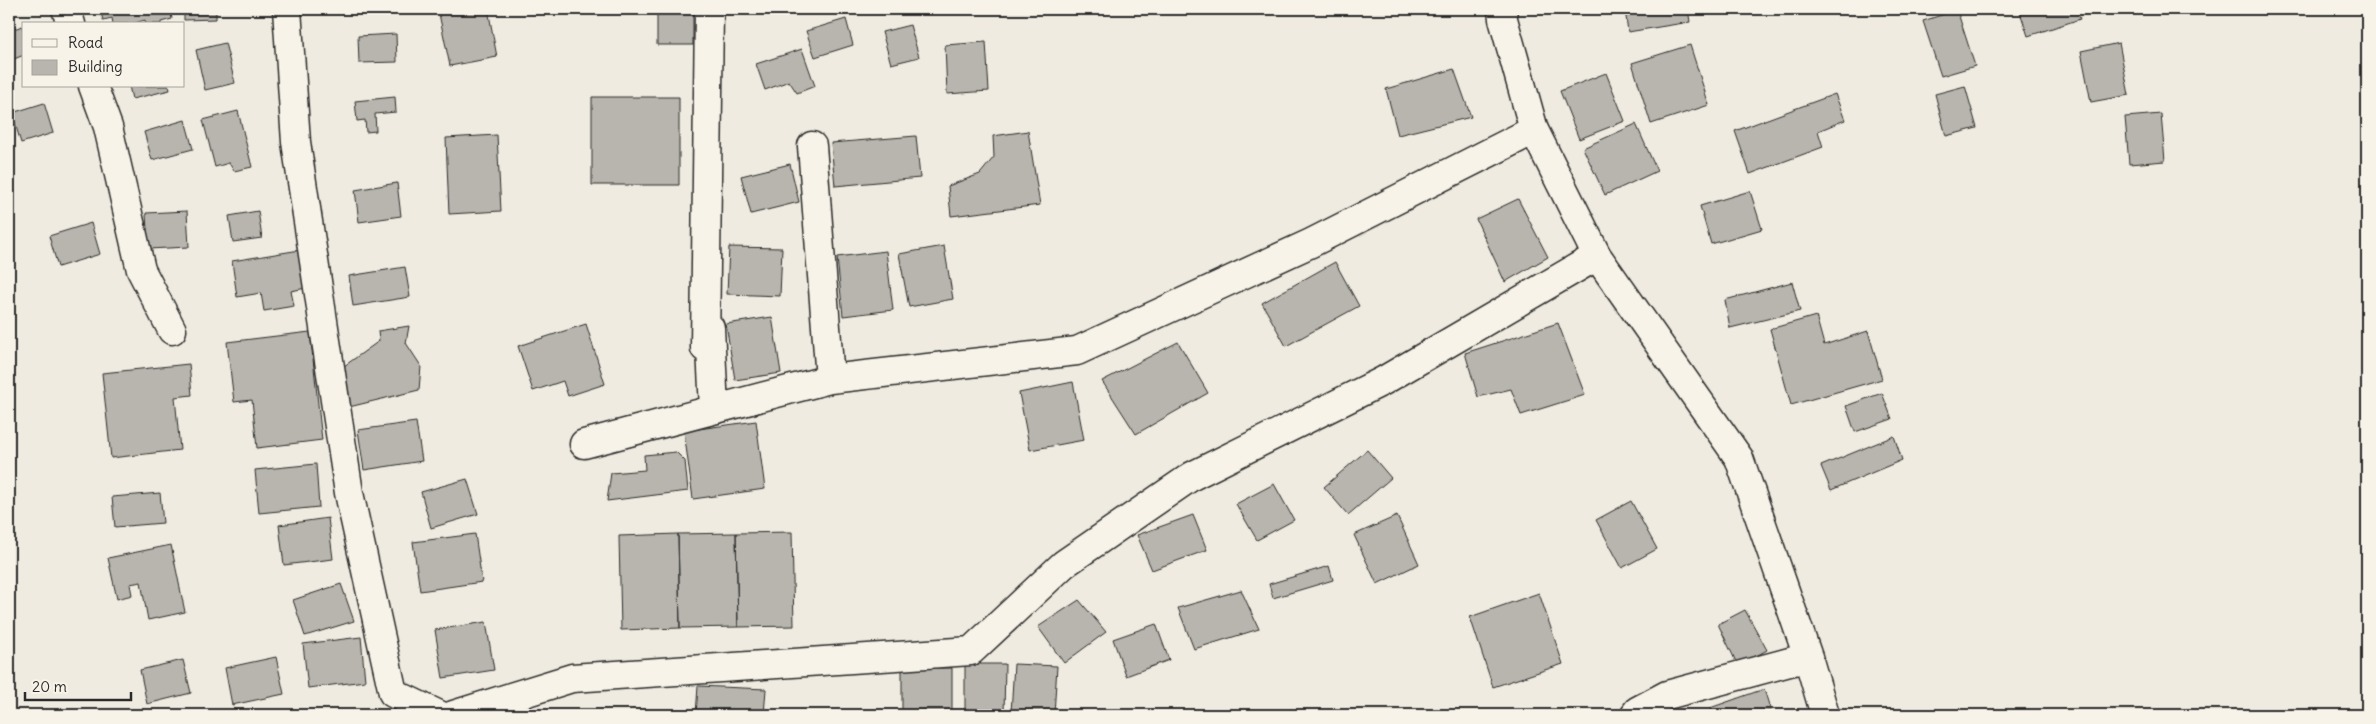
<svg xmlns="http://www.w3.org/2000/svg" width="2376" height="724" viewBox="0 0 2376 724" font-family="Delius,sans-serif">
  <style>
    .building { fill: #b8b5ae; stroke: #2b2b2b }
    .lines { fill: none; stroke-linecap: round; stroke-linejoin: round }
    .minor-casing { stroke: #2b2b2b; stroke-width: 31 }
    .minor { stroke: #f7f3e8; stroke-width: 28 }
  </style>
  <rect width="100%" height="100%" fill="#efebe0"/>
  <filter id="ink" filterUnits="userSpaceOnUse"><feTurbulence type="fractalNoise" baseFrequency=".02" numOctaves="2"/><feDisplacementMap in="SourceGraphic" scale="10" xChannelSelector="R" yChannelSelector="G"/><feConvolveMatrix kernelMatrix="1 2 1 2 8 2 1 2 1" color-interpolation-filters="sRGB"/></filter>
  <g filter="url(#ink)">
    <path class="building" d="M 100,9 L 170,9 L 172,19 L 161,22 L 161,24 L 146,24 L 145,20 L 132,24 L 113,24 L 112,18 L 103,20 Z
      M 184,9 L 216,9 L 216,19 L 184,20 Z
      M 438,9 L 488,9 L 497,57 L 450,66 Z
      M 657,9 L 693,9 L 693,45 L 657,45 Z
      M 1625,9 L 1688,9 L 1690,22 L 1628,32 Z
      M 2019,9 L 2076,9 L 2080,19 L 2028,36 Z
      M 1957,10 L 1975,66 L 1941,76 L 1923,21 Z
      M 846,19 L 853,45 L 815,57 L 806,31 Z
      M 910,25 L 919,57 L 891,64 L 882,32 Z
      M 22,26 L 24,32 L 24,55 L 9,61 L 9,31 Z
      M 396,34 L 397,62 L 359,63 L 358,36 Z
      M 986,42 L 989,91 L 947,94 L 945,45 Z
      M 225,43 L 235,83 L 205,90 L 196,50 Z
      M 2119,43 L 2129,95 L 2091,102 L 2081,51 Z
      M 1690,45 L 1709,105 L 1651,124 L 1632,63 Z
      M 802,49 L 815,86 L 797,93 L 789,81 L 765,90 L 756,64 Z
      M 1454,69 L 1471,117 L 1398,135 L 1386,89 Z
      M 1606,73 L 1625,121 L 1579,139 L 1560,91 Z
      M 129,86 L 169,86 L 170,90 L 132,99 Z
      M 1965,86 L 1977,128 L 1946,136 L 1935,94 Z
      M 1835,94 L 1845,120 L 1818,131 L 1823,147 L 1750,174 L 1735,131 Z
      M 395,97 L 396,112 L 375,114 L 376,131 L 366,132 L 365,120 L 357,121 L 355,101 Z
      M 592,97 L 679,97 L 679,185 L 592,185 Z
      M 44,103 L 53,133 L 21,143 L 12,113 Z
      M 238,111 L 252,167 L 234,171 L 229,163 L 215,167 L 203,120 Z
      M 2161,114 L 2165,161 L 2129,164 L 2125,117 Z
      M 185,120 L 193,149 L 152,160 L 144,132 Z
      M 1636,124 L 1657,171 L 1605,195 L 1583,148 Z
      M 1028,131 L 1040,205 L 951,216 L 948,186 L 980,174 L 994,157 L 993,136 Z
      M 497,135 L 501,211 L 449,214 L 446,138 Z
      M 916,136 L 920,178 L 835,186 L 831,143 Z
      M 790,164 L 799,202 L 751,214 L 741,176 Z
      M 397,183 L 401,216 L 359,222 L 355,190 Z
      M 1750,191 L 1762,229 L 1711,244 L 1700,206 Z
      M 1518,199 L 1548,257 L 1505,282 L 1476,219 Z
      M 187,211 L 189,247 L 148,249 L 146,213 Z
      M 258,211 L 262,238 L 233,242 L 229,216 Z
      M 91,223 L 100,254 L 58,267 L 49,236 Z
      M 944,246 L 953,299 L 909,307 L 899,254 Z
      M 729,247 L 782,248 L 780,296 L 727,294 Z
      M 300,250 L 306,288 L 291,291 L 294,306 L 264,311 L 261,293 L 237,297 L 232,261 Z
      M 886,251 L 893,310 L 843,316 L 837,257 Z
      M 1335,262 L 1359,306 L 1286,346 L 1262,303 Z
      M 405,267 L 410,297 L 353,306 L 349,276 Z
      M 1792,282 L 1800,311 L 1730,328 L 1725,300 Z
      M 1816,316 L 1824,345 L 1868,331 L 1882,379 L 1791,405 L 1770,329 Z
      M 772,317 L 781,373 L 735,380 L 726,324 Z
      M 1558,323 L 1585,395 L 1521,415 L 1511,389 L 1478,397 L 1465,353 Z
      M 586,324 L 605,384 L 568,396 L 563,381 L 533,391 L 518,346 Z
      M 409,326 L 406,343 L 421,366 L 419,390 L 349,407 L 340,369 L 379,341 L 378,331 Z
      M 310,332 L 322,440 L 257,448 L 252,400 L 234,402 L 227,342 Z
      M 1178,342 L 1208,393 L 1136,434 L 1102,381 Z
      M 189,364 L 192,395 L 175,397 L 180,450 L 111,458 L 102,373 Z
      M 1073,382 L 1084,440 L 1030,450 L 1019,393 Z
      M 1882,393 L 1892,419 L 1855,432 L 1846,406 Z
      M 756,421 L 765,489 L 693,499 L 684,431 Z
      M 416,422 L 422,461 L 364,470 L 358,430 Z
      M 1894,436 L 1902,460 L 1831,490 L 1821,466 Z
      M 1367,450 L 1391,478 L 1348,515 L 1324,487 Z
      M 676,452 L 685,461 L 688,491 L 607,501 L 611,473 L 645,470 L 644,455 Z
      M 316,464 L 319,507 L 259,513 L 255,470 Z
      M 467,479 L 478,514 L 431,528 L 421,492 Z
      M 1274,484 L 1294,520 L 1257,540 L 1236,504 Z
      M 160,493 L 163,523 L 115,527 L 112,497 Z
      M 1631,501 L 1657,549 L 1622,568 L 1596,520 Z
      M 1193,515 L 1207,550 L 1152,570 L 1137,535 Z
      M 1397,516 L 1419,564 L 1377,584 L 1354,535 Z
      M 328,518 L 333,559 L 284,565 L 279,525 Z
      M 792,532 L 794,626 L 738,627 L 736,533 Z
      M 736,533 L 738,627 L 680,628 L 678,534 Z
      M 475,534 L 482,582 L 420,591 L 413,542 Z
      M 678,534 L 680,628 L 621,630 L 619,536 Z
      M 171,545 L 185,612 L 148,620 L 141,582 L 130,584 L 132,595 L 117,599 L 108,558 Z
      M 1329,566 L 1333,580 L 1273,598 L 1269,584 Z
      M 341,584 L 354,621 L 305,636 L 293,600 Z
      M 1241,590 L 1259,629 L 1194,649 L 1178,608 Z
      M 1539,593 L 1563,664 L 1493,687 L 1470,617 Z
      M 1079,600 L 1106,632 L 1064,663 L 1038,627 Z
      M 1745,610 L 1767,650 L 1738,666 L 1718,624 Z
      M 486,622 L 494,670 L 443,678 L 435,630 Z
      M 1156,624 L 1169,660 L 1126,676 L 1113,639 Z
      M 361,637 L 365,681 L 308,688 L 303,644 Z
      M 276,657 L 284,694 L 232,705 L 225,668 Z
      M 183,660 L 191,693 L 147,704 L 140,670 Z
      M 965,664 L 1005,664 L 1004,715 L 965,715 Z
      M 1014,664 L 1057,666 L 1054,715 L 1011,713 Z
      M 902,668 L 952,668 L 952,715 L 902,715 Z
      M 698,686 L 766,689 L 764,715 L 696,715 Z
      M 1764,689 L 1772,715 L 1712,715 L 1710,708 Z"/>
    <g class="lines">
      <g class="minor-casing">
        <path id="minor" d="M 66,9 L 71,24
          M 287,9 L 296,142 L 349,493 L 393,693 L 439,715
          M 1502,9 L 1503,19 L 1534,130 L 1597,256 L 1739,458 L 1808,657 L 1825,715
          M 93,86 L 108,127 L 141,270 L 172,330
          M 812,146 L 830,379
          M 710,328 L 714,409
          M 705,348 L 709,9
          M 584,444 L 830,379 L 1077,351 L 1311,243 L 1534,130
          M 453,715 L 572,678 L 971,651 L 1064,564 L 1192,476 L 1383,381 L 1597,256
          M 1635,715 L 1637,711 L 1667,695 L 1808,657"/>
      </g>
      <use href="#minor" class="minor"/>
    </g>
  </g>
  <rect width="2376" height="724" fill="none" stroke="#f7f3e8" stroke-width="30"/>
  <rect x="15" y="15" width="2346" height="694" fill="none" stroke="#2b2b2b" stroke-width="2" filter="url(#ink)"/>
  <rect x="22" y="22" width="162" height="65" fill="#f7f3e8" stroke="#a5a39c"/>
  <rect x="32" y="39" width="25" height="8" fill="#f7f3e8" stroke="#a5a39c"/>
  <text x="68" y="48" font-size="15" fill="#2b2b2b">Road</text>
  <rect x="32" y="60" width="25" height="15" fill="#b8b5ae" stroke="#a5a39c"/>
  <text x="68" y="72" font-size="15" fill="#2b2b2b">Building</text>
  <path d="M25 692v8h106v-8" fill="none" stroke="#2b2b2b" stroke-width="2.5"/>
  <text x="32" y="692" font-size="15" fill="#2b2b2b" stroke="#f7f3e8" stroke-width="4" paint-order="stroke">20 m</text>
</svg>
